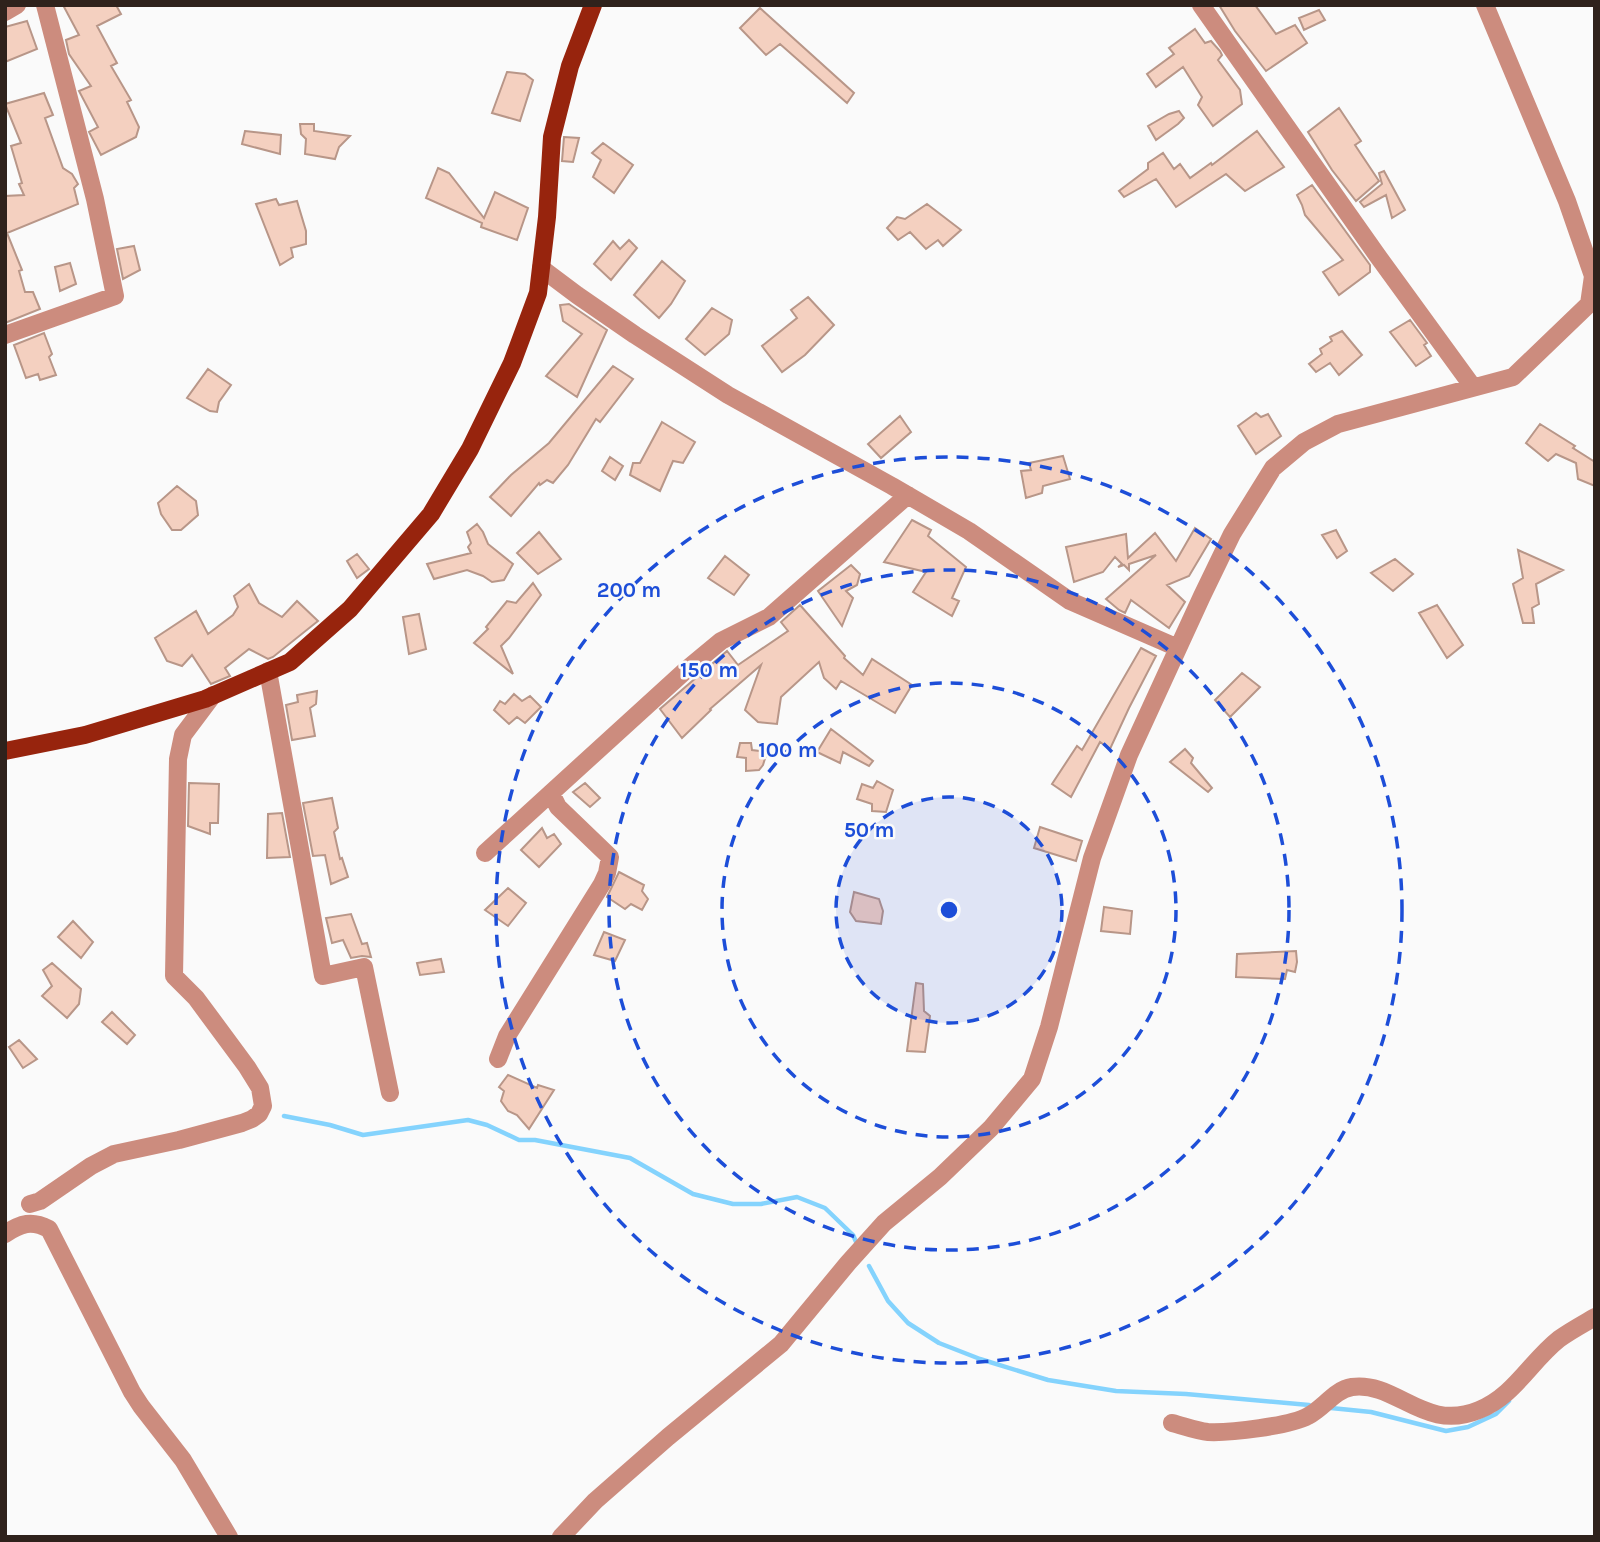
<svg xmlns="http://www.w3.org/2000/svg" width="1600" height="1542" viewBox="0 0 1600 1542" font-family="Karla,sans-serif">
  <style>
    .lines { fill: none; stroke-linecap: round; stroke-linejoin: round }
    .stream { stroke: #84d3fd; stroke-width: 4.5 }
    .building { fill: #f4d0c0; stroke: #b89688; stroke-width: 2 }
    .minor { stroke: #cc8c7e; stroke-width: 18 }
    .major { stroke: #97240d; stroke-width: 18 }
    .ring { fill: none; stroke: #1d4ed8; stroke-width: 3.5; stroke-dasharray: 12 9 }
    .centre { fill: #1d4ed8; stroke: #fafafa; stroke-width: 3.5 }
    .ring-label { font-size: 21px; text-anchor: middle; font-weight: bold; fill: #1d4ed8; stroke: #fafafa; stroke-width: 5; stroke-linejoin: round; paint-order: stroke }
  </style>
  <rect width="100%" height="100%" fill="#fafafa"/>
  <g class="lines">
    <path class="stream" d="M 284,1116 L 330,1125 L 363,1135 L 468,1120 L 487,1125 L 519,1140 L 535,1140 L 630,1158 L 693,1194 L 733,1204 L 761,1204 L 797,1197 L 825,1208 L 853,1235 L 857,1244
      M 869,1266 L 888,1301 L 908,1323 L 939,1343 L 980,1359 L 1048,1380 L 1116,1391 L 1186,1394 L 1309,1405
      M 1331,1408 L 1371,1412 L 1446,1431 L 1468,1427 L 1496,1414 L 1509,1401"/>
  </g>
  <path class="building" d="M 63,5 L 116,5 L 121,14 L 97,26 L 117,63 L 111,66 L 131,100 L 127,102 L 139,127 L 136,137 L 101,155 L 89,132 L 98,127 L 79,91 L 91,86 L 69,54 L 66,40 L 79,35 Z
    M 1219,5 L 1255,5 L 1276,34 L 1295,25 L 1307,43 L 1266,71 L 1235,31 Z
    M 760,8 L 854,93 L 847,103 L 780,44 L 766,55 L 740,28 Z
    M 1319,10 L 1325,20 L 1304,30 L 1299,18 Z
    M 27,21 L 37,49 L 5,62 L 5,27 Z
    M 1195,29 L 1205,43 L 1211,41 L 1220,51 L 1222,55 L 1218,60 L 1240,90 L 1242,104 L 1213,126 L 1198,105 L 1202,97 L 1183,67 L 1156,87 L 1147,74 L 1174,54 L 1169,48 Z
    M 507,72 L 525,74 L 533,80 L 520,121 L 492,113 Z
    M 44,93 L 53,115 L 45,118 L 63,168 L 72,174 L 78,184 L 74,188 L 78,204 L 7,233 L 22,270 L 19,271 L 25,292 L 33,292 L 40,309 L 5,323 L 5,196 L 24,195 L 19,184 L 22,183 L 11,146 L 21,143 L 5,104 Z
    M 1339,108 L 1361,141 L 1355,145 L 1379,181 L 1356,201 L 1332,170 L 1308,132 Z
    M 1179,111 L 1184,118 L 1178,124 L 1156,140 L 1148,126 L 1169,114 Z
    M 300,124 L 314,124 L 314,131 L 350,136 L 339,147 L 335,159 L 305,154 L 306,139 L 301,134 Z
    M 245,131 L 281,135 L 280,154 L 242,144 Z
    M 1257,131 L 1284,167 L 1245,191 L 1226,174 L 1176,207 L 1156,179 L 1124,197 L 1119,191 L 1148,169 L 1148,163 L 1163,153 L 1174,169 L 1180,164 L 1190,178 L 1211,163 L 1212,165 Z
    M 564,137 L 579,138 L 573,162 L 562,161 Z
    M 603,143 L 633,165 L 614,193 L 593,177 L 601,160 L 592,153 Z
    M 438,168 L 449,173 L 484,218 L 495,192 L 528,208 L 517,240 L 481,227 L 482,223 L 426,198 Z
    M 1384,171 L 1405,210 L 1392,218 L 1386,195 L 1364,207 L 1360,202 L 1382,184 L 1379,173 Z
    M 1312,185 L 1370,265 L 1370,272 L 1339,295 L 1323,272 L 1343,260 L 1305,215 L 1302,205 L 1297,195 Z
    M 276,199 L 279,205 L 297,201 L 306,231 L 306,244 L 291,248 L 293,257 L 280,265 L 256,204 Z
    M 927,204 L 961,230 L 943,246 L 938,240 L 926,249 L 910,232 L 898,240 L 887,228 L 897,217 L 905,219 Z
    M 629,240 L 637,248 L 611,280 L 594,264 L 613,241 L 620,249 Z
    M 134,246 L 140,270 L 123,279 L 117,249 Z
    M 662,261 L 685,281 L 671,304 L 659,318 L 634,295 Z
    M 70,263 L 76,284 L 60,291 L 55,267 Z
    M 808,297 L 834,325 L 805,355 L 782,372 L 762,346 L 797,318 L 791,310 Z
    M 569,304 L 607,330 L 577,397 L 546,376 L 582,334 L 563,321 L 560,305 Z
    M 712,308 L 732,320 L 729,334 L 705,355 L 686,339 Z
    M 1410,320 L 1427,343 L 1424,345 L 1431,356 L 1416,366 L 1390,332 Z
    M 1342,331 L 1362,355 L 1339,375 L 1330,363 L 1316,372 L 1309,364 L 1322,354 L 1320,349 L 1332,341 L 1330,337 Z
    M 44,333 L 52,354 L 49,357 L 56,375 L 40,380 L 38,374 L 26,378 L 14,345 Z
    M 613,366 L 633,379 L 600,422 L 596,419 L 568,465 L 553,483 L 547,480 L 540,485 L 539,483 L 511,516 L 490,497 L 511,475 L 549,443 Z
    M 208,369 L 231,385 L 219,402 L 217,412 L 210,411 L 187,398 Z
    M 1256,413 L 1261,417 L 1268,414 L 1281,436 L 1256,454 L 1238,426 Z
    M 900,416 L 911,432 L 881,458 L 868,444 Z
    M 662,422 L 695,442 L 683,463 L 673,461 L 660,491 L 630,475 L 633,463 L 640,463 Z
    M 1540,424 L 1575,446 L 1573,448 L 1595,462 L 1595,486 L 1578,479 L 1576,463 L 1556,454 L 1548,461 L 1526,443 Z
    M 1063,456 L 1070,479 L 1043,486 L 1042,493 L 1026,498 L 1021,471 L 1031,470 L 1029,463 Z
    M 610,457 L 623,466 L 615,480 L 602,471 Z
    M 177,486 L 196,501 L 198,515 L 181,530 L 172,530 L 161,514 L 158,503 Z
    M 912,520 L 931,530 L 928,536 L 966,567 L 952,598 L 959,601 L 952,616 L 913,592 L 926,572 L 884,562 Z
    M 477,524 L 483,532 L 488,544 L 513,564 L 504,580 L 492,582 L 483,576 L 467,570 L 434,579 L 427,564 L 471,553 L 468,547 L 471,543 L 467,532 Z
    M 1195,528 L 1211,539 L 1189,576 L 1167,585 L 1185,602 L 1169,628 L 1131,600 L 1125,613 L 1119,610 L 1106,599 L 1156,555 L 1129,564 L 1129,570 L 1124,565 L 1118,567 L 1122,564 L 1115,557 L 1103,572 L 1074,582 L 1066,547 L 1126,534 L 1128,558 L 1155,533 L 1176,561 Z
    M 1336,530 L 1347,551 L 1337,558 L 1322,535 Z
    M 539,532 L 561,559 L 538,574 L 517,553 Z
    M 1518,550 L 1563,570 L 1536,584 L 1539,604 L 1532,608 L 1534,623 L 1523,623 L 1513,584 L 1523,578 Z
    M 357,554 L 369,569 L 357,578 L 347,561 Z
    M 725,556 L 749,575 L 734,595 L 708,578 Z
    M 1395,559 L 1413,574 L 1393,591 L 1371,573 Z
    M 851,565 L 860,574 L 857,585 L 846,591 L 853,598 L 842,626 L 818,591 Z
    M 533,583 L 541,595 L 509,638 L 501,646 L 513,674 L 474,643 L 488,629 L 486,627 L 507,601 L 516,603 Z
    M 249,584 L 259,603 L 282,617 L 297,601 L 318,621 L 273,657 L 268,659 L 249,649 L 225,668 L 230,676 L 211,684 L 192,655 L 182,666 L 167,661 L 155,638 L 196,611 L 208,634 L 233,615 L 238,607 L 234,596 Z
    M 800,605 L 845,656 L 844,658 L 863,675 L 872,659 L 912,685 L 895,713 L 841,681 L 836,689 L 824,678 L 819,662 L 781,697 L 777,724 L 758,722 L 745,710 L 761,665 L 710,709 L 711,710 L 682,738 L 660,709 L 727,651 L 738,665 L 788,631 L 781,622 Z
    M 1437,605 L 1463,645 L 1447,658 L 1419,613 Z
    M 419,614 L 426,649 L 409,654 L 403,617 Z
    M 1141,648 L 1156,656 L 1129,708 L 1110,749 L 1100,742 L 1071,797 L 1052,784 L 1077,746 L 1082,750 Z
    M 1242,673 L 1260,687 L 1230,717 L 1215,700 Z
    M 317,691 L 316,704 L 310,708 L 315,736 L 292,740 L 286,705 L 298,702 L 297,695 Z
    M 514,694 L 522,701 L 530,696 L 541,707 L 525,723 L 517,717 L 509,724 L 494,710 L 500,701 L 505,704 Z
    M 831,729 L 873,761 L 869,766 L 843,752 L 840,763 L 817,752 Z
    M 740,743 L 751,743 L 752,750 L 767,752 L 763,765 L 759,770 L 746,771 L 746,758 L 737,757 Z
    M 1185,749 L 1193,758 L 1191,763 L 1212,788 L 1208,792 L 1170,762 Z
    M 877,781 L 893,790 L 886,812 L 872,811 L 872,804 L 857,799 L 862,784 L 873,788 Z
    M 189,783 L 219,784 L 218,823 L 210,823 L 210,834 L 188,826 Z
    M 585,783 L 600,798 L 590,807 L 573,792 Z
    M 332,798 L 338,828 L 334,832 L 340,859 L 342,858 L 348,877 L 331,884 L 325,855 L 313,856 L 303,803 Z
    M 282,813 L 290,857 L 267,858 L 268,814 Z
    M 1040,827 L 1082,841 L 1076,861 L 1034,848 Z
    M 542,828 L 547,838 L 554,834 L 561,844 L 539,867 L 521,850 Z
    M 619,872 L 644,885 L 642,891 L 648,899 L 642,910 L 631,904 L 625,909 L 607,897 Z
    M 508,888 L 526,903 L 508,926 L 485,910 Z
    M 854,892 L 879,899 L 883,911 L 881,924 L 856,921 L 850,912 Z
    M 1104,907 L 1132,911 L 1130,934 L 1101,931 Z
    M 351,914 L 362,944 L 367,943 L 371,957 L 362,956 L 351,958 L 343,940 L 332,943 L 326,918 Z
    M 73,921 L 93,942 L 81,958 L 58,937 Z
    M 604,932 L 625,940 L 615,961 L 594,955 Z
    M 1296,951 L 1297,962 L 1295,972 L 1287,970 L 1285,979 L 1236,977 L 1237,954 Z
    M 441,959 L 444,972 L 420,975 L 417,963 Z
    M 52,963 L 81,989 L 79,1004 L 67,1018 L 42,996 L 52,986 L 43,970 Z
    M 916,983 L 923,984 L 924,1011 L 930,1016 L 925,1052 L 907,1051 Z
    M 112,1012 L 135,1035 L 127,1044 L 102,1022 Z
    M 19,1040 L 37,1059 L 23,1068 L 9,1047 Z
    M 508,1075 L 537,1088 L 538,1085 L 554,1090 L 529,1129 L 517,1115 L 508,1111 L 501,1101 L 504,1091 L 499,1087 Z"/>
  <g class="lines">
    <path class="minor" d="M 1201,5 L 1377,255 L 1473,387
      M 5,12 L 17,5
      M 541,268 L 577,295 L 635,335 L 728,395 L 892,486 L 969,531 L 1070,601 L 1178,648
      M 5,335 L 115,296 L 95,199 L 45,5
      M 268,671 L 323,976 L 364,967 L 390,1093
      M 485,853 L 686,670 L 721,641 L 769,617 L 908,495
      M 498,1059 L 507,1036 L 602,884 L 607,873 L 610,857 L 558,807 L 551,793
      M 30,1204 L 40,1201 L 91,1166 L 114,1154 L 179,1140 L 242,1123 L 252,1119 L 259,1114 L 263,1106 L 260,1088 L 247,1067 L 196,998 L 174,976 L 178,759 L 183,735 L 213,695
      M 5,1234 C 21,1223 32,1220 49,1229 L 132,1392 L 141,1406 L 183,1460 L 229,1537
      M 1172,1423 C 1184,1426 1196,1431 1208,1432 C 1230,1433 1290,1426 1308,1416 C 1324,1408 1334,1390 1352,1387 C 1397,1381 1424,1433 1479,1410 C 1514,1396 1530,1362 1559,1339 C 1570,1331 1583,1324 1595,1317
      M 561,1537 L 595,1501 L 668,1437 L 781,1344 L 848,1263 L 884,1223 L 940,1177 L 991,1128 L 1032,1079 L 1049,1027 L 1092,858 L 1129,755 L 1202,596 L 1232,534 L 1273,468 L 1304,442 L 1338,424 L 1513,377 L 1589,304 L 1593,276 L 1567,201 L 1485,5"/>
    <path class="major" d="M 5,751 L 85,735 L 205,699 L 290,662 L 350,609 L 431,514 L 470,449 L 512,363 L 538,293 L 547,217 L 552,137 L 570,66 L 593,5"/>
  </g>
  <circle cx="949" cy="910" r="113" fill="#1d4ed8" fill-opacity=".12"/>
  <g class="ring">
    <circle cx="949" cy="910" r="113"/>
    <circle cx="949" cy="910" r="227"/>
    <circle cx="949" cy="910" r="340"/>
    <circle cx="949" cy="910" r="453"/>
  </g>
  <circle cx="949" cy="910" r="10" class="centre"/>
  <g class="ring-label">
    <text x="629" y="597">200 m</text>
    <text x="709" y="677">150 m</text>
    <text x="788" y="757">100 m</text>
    <text x="869" y="837">50 m</text>
  </g>
  <rect width="1600" height="1542" fill="none" stroke="#2f221c" stroke-width="14"/>
</svg>
